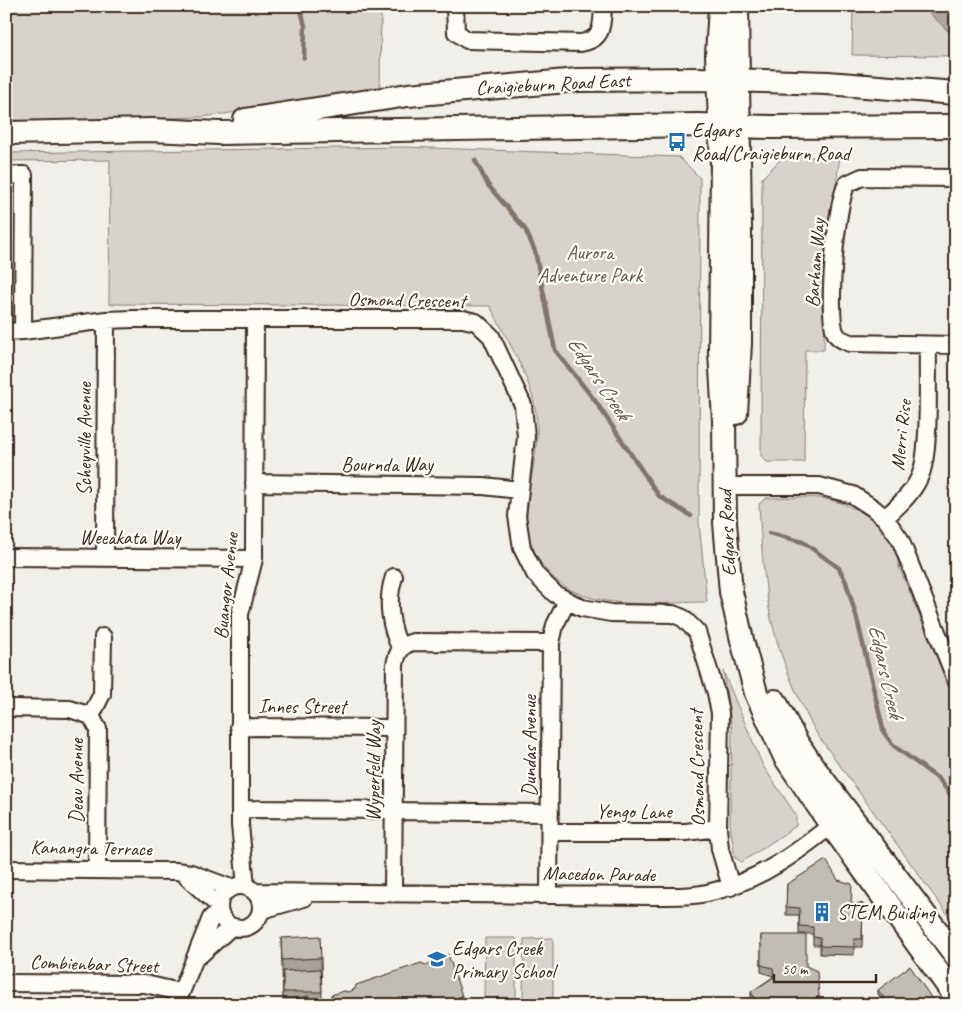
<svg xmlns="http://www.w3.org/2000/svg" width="962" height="1011" viewBox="0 0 962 1011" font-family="Caveat,sans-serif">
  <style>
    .green { fill: #d7d2cc; stroke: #897e75 }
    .water { fill: #aea69f; stroke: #80746b }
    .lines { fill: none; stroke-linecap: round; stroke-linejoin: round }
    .stream { stroke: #80746b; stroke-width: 4.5 }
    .street-casing { stroke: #3b2a1e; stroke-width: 20 }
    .secondary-casing { stroke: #3b2a1e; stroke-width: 26 }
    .street { stroke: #fdfcf7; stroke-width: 16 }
    .secondary { stroke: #fdfcf7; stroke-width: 22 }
    .wall { fill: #a6a29b; stroke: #3b2a1e }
    .shaded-wall { fill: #87847e; stroke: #3b2a1e }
    .building { fill: #c1bcb4; stroke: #3b2a1e }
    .labels { text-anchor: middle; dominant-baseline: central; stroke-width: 4.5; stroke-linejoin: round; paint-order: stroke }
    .street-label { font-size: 20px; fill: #3b2a1e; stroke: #fdfcf7 }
    .poi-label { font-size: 20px; fill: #3b2a1e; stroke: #fdfcf7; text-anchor: start }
    .park-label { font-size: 20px; fill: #62544a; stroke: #fdfcf7 }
    .water-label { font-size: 21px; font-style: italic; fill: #63554b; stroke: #fdfcf7 }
  </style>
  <rect width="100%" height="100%" fill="#f1efea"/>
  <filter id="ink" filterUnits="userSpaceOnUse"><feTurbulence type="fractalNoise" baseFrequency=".02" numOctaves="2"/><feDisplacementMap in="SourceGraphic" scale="10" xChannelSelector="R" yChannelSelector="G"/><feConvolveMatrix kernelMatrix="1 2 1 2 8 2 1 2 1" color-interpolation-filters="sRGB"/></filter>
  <g filter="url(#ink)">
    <path class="green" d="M 6,6 L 381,6 L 380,92 L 202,117 L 6,124 Z
      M 853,6 L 956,6 L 956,56 L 852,55 Z
      M 405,147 L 679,157 L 700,178 L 699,523 L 707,602 C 653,602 576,616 541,563 C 531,548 526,531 527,513 C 528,480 541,447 536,414 C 532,379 506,338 490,306 L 109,304 L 110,160 L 6,161 L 6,153 Z
      M 783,157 L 840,157 L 826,251 L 824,350 L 805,350 L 804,462 L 767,462 L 761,456 L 762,178 Z
      M 766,498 C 783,498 802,496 820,498 C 844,501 879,517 891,540 C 896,549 897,559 900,569 L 956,704 L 956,926 L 817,734 C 797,699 776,648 769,608 C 763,574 761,539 759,504 Z
      M 723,671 L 763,766 L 796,815 L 796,826 L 742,862 L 735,858 L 730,824 L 732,729 Z
      M 485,938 L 516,938 L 516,998 L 484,998 Z
      M 553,938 L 553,998 L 523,998 L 524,939 Z"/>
    <path class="water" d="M 922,6 L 956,6 L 956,32 L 948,31 Z"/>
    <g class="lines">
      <path class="stream" d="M 300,6 L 305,26 L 304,58
        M 475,160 L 488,185 L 525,229 L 535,251 L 555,350 L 596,402 L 659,496 L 691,516
        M 769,533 L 803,542 L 839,568 L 846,582 L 857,619 L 884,733 L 894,746 L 940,780 L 956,803"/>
      <g class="street-casing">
        <path id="street" d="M 455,6 L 456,32 L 467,40 L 581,43 C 603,39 602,26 603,6
          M 6,175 L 24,175 L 23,331 L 106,320 L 134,319 L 463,319 L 476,322 L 491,336 L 523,405 L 526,437 L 517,516 L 522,548 L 535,574 L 555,594 L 582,608 L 611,613 L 673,614 L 683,618 L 697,632 L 716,693 L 720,713 L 718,828 L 720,849 L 731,887
          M 956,178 L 862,177 L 847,184 C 836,203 827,311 835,332 C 838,339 843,340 850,343 L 956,345
          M 6,332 L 23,331
          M 254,483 L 483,486 L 519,490
          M 724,486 L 819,486 L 853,495 L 873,508 L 885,518 L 900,539 L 956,680
          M 885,518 C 898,506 913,493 920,476 C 931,451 927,375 928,345
          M 6,557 L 254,559
          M 105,558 L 106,320
          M 394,577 C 386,600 390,628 401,649
          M 6,708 L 70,709 L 91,716
          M 239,727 L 394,728
          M 240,809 L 394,810
          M 394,811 L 550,813
          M 550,832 L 686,832 L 718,828
          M 6,869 L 176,871 L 191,873 L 231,888
          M 97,870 L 98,729 L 91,716 L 102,694 L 103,637
          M 187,877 L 219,906
          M219 907a21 21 0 1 1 42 0a21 21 0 1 1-42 0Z
          M 246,886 L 240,825 L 240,614 L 254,559 L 255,320
          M 256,892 L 653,896 C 671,896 689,897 707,893 C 759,882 798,852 839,819
          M 393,894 L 395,665 C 397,653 401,645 413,642 L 551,643
          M 549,894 L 551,643 L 555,625 L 567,601
          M 262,910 L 304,898
          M 200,955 L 231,927
          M 6,983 L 145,984 L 180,992
          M 176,1005 L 211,918 L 219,911"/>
      </g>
      <g class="secondary-casing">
        <path id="secondary" d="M 720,6 L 717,55 L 722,162 L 720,352 L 724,420 L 725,523 L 731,592 L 742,640 L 756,693 L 785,757 L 831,825 L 956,997
          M 245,120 L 408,95 L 578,80 L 697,79 L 827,83 L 956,93
          M 6,133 L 152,130 L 219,133 L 698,125 L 770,127 L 956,126
          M 736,413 L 740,343 L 740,228 L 737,6
          M 775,701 L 796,741 L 812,765 L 956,956"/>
      </g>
      <use href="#street" class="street"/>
      <use href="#secondary" class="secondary"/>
    </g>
    <path class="wall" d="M 787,884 L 851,904 L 863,904 L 862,947 L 854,947 L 854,955 L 820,954 L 820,945 L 813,945 L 813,934 L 799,934 L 799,915 L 786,915 Z
      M 761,935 L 806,966 L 819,1003 L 816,1005 L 754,1005 L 751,999 L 751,992 L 773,977 L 773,976 L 761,972 Z
      M 281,938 L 321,958 L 322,999 L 283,1000 Z
      M 355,989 L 462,1005 L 331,1005 L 331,995 L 349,992 Z
      M 878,990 L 936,1005 L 886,1005 L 878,994 Z"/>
    <path class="shaded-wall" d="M 462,996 L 462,1005 L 437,1005 Z
      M 819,996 L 819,1003 L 816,1005 L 804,1005 Z
      M 433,1000 L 433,1005 L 421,1005 Z"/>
    <path class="building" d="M 826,860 L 838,880 L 852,884 L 851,904 L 863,904 L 862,939 L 854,939 L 854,947 L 820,946 L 820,938 L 813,937 L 813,927 L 799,926 L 800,908 L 786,907 L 787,884 Z
      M 761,935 L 806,935 L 806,966 L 817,971 L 819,996 L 804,1005 L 759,1005 L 751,992 L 774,977 L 773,968 L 761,965 Z
      M 320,936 L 321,958 L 282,960 L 281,938 Z
      M 448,954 L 462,996 L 437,1005 L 436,1005 L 433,1000 L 421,1005 L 411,1005 L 411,1004 L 409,1005 L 335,1005 L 331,995 L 344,991 L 349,992 L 355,989 L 356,985 L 421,963 L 426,965 Z
      M 910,966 L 936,1005 L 889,1005 L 878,990 Z
      M 320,969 L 322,992 L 283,992 L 283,971 Z
      M 309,996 L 312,1005 L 268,1005 Z
      M 592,1002 L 592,1005 L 496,1005 L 496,1003 Z"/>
  </g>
  <defs>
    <g id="bus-bare" transform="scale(1.5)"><path d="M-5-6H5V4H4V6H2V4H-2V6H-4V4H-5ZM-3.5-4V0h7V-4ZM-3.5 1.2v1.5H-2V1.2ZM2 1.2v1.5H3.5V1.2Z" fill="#1f6fb2" stroke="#fdfcf7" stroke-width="2.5" paint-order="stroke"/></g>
    <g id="building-bare" transform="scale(1.5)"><path d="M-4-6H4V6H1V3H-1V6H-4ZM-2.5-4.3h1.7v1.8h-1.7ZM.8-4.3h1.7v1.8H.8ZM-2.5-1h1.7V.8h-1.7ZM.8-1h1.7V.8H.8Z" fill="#1f6fb2" stroke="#fdfcf7" stroke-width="2.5" paint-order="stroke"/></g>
    <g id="school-bare" transform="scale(1.5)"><path d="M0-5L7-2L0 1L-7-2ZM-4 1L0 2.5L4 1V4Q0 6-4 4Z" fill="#1f6fb2" stroke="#fdfcf7" stroke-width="2.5" paint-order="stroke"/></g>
  </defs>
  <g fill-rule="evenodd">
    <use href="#bus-bare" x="677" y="142"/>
    <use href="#building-bare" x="822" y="912"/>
    <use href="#school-bare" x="437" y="959"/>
  </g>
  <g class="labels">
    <g class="street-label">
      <text transform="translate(553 84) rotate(-3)">Craigieburn Road East</text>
      <text transform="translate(815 263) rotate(-86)">Barham Way</text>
      <text transform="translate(407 300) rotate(1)">Osmond Crescent</text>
      <text transform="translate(901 435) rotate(-84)">Merri Rise</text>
      <text transform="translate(84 439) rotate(-90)">Scheyville Avenue</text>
      <text x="387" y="464">Bournda Way</text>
      <text transform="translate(727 533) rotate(-93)">Edgars Road</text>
      <text x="130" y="537">Weeakata Way</text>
      <text transform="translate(226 586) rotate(-84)">Buangor Avenue</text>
      <text x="302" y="706">Innes Street</text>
      <text transform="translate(529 746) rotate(-90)">Dundas Avenue</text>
      <text transform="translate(697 768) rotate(-91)">Osmond Crescent</text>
      <text transform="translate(373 771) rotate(-90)">Wyperfeld Way</text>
      <text transform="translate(76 781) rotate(-90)">Deau Avenue</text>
      <text x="634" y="811">Yengo Lane</text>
      <text transform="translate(91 848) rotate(1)">Kanangra Terrace</text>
      <text transform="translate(599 874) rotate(1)">Macedon Parade</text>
      <text transform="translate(94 964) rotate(2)">Combienbar Street</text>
    </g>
    <g class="poi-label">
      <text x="692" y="130">Edgars<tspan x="692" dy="23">Road/Craigieburn Road</tspan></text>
      <text x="837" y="912">STEM Buiding</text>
      <text x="452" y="948">Edgars Creek<tspan x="452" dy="23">Primary School</tspan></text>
    </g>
    <g class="park-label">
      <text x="590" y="252">Aurora<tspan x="590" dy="23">Adventure Park</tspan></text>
    </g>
    <g class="water-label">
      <text transform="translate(599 378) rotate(56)">Edgars Creek</text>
      <text transform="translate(886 671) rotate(77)">Edgars Creek</text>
    </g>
  </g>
  <rect width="962" height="1011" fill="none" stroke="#fdfcf7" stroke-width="25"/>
  <rect x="12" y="12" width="937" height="986" fill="none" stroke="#3b2a1e" stroke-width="2" filter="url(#ink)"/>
  <path d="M774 974v8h102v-8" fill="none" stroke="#3b2a1e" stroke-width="2.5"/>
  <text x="782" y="974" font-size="15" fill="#3b2a1e" stroke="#fdfcf7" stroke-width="4" paint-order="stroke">50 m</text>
</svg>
